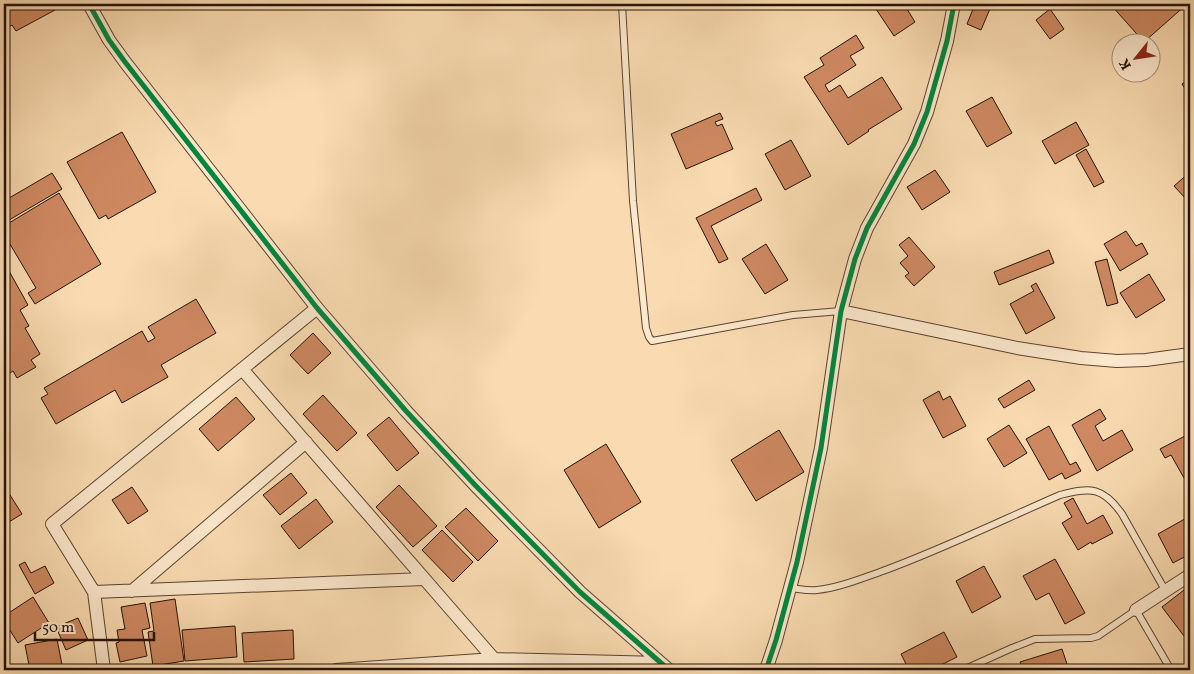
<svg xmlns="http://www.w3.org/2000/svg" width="1194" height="674" viewBox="0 0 1194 674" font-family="Vollkorn,serif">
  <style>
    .building { fill: #cf8961; stroke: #241206 }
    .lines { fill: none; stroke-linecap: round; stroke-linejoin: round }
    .service-casing { stroke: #5a4431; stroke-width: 8 }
    .minor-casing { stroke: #5a4431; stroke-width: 14 }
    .service { stroke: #fce8cc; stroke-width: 6 }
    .minor { stroke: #fce8cc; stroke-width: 12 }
    .cycleway-casing { stroke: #fce8cc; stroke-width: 8 }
    .cycleway { stroke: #00873e; stroke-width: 5 }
  </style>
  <rect width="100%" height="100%" fill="#fadbb1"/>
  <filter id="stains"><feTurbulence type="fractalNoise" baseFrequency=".004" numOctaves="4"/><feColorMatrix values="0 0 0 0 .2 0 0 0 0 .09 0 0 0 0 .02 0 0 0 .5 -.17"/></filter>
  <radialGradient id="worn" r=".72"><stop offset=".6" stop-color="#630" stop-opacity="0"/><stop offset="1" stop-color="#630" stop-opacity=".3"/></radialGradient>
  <path class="building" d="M 4,4 L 52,4 L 55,10 L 16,31 L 12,25 L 4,30 Z
    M 884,4 L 904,4 L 915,22 L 894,36 L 876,9 Z
    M 975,4 L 992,4 L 981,30 L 967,24 Z
    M 1112,4 L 1187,4 L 1144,42 L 1111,5 Z
    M 1050,9 L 1064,29 L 1050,39 L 1036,20 Z
    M 856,35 L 864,48 L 850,56 L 856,65 L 825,85 L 829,92 L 840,85 L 848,98 L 882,77 L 902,109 L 868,130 L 869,131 L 848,145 L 804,77 L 824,65 L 820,58 Z
    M 1190,78 L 1190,96 L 1182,84 Z
    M 992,97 L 1012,133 L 987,147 L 966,111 Z
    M 720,113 L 723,119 L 715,122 L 717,126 L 722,124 L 733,149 L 686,169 L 671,134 Z
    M 1076,122 L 1089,145 L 1055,164 L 1042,141 Z
    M 122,132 L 156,192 L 108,219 L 106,215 L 99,219 L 67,162 Z
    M 791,140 L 811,176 L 785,190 L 765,154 Z
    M 1086,149 L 1104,182 L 1094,187 L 1076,155 Z
    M 935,170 L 950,192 L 922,210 L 907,187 Z
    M 1190,172 L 1190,195 L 1186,199 L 1174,186 Z
    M 52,173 L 62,189 L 4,223 L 4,201 Z
    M 756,188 L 762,200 L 711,226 L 728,259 L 719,263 L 696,218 Z
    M 59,193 L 101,264 L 35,304 L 28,293 L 36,288 L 4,234 L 4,226 Z
    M 1126,231 L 1136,246 L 1142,243 L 1148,254 L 1120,271 L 1104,244 Z
    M 909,237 L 935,267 L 914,286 L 905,276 L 909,273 L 900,263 L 908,256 L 899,245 Z
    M 766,244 L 788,280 L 765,294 L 742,259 Z
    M 1049,250 L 1054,263 L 999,285 L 994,272 Z
    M 1107,259 L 1118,303 L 1107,306 L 1095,262 Z
    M 4,262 L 28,305 L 20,310 L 29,326 L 25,328 L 40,354 L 31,360 L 36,367 L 17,378 L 13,371 L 7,375 L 4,369 Z
    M 1149,274 L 1165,300 L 1136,318 L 1120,293 Z
    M 1036,283 L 1055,318 L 1026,334 L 1010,304 L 1034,291 L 1031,286 Z
    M 196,299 L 216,333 L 161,365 L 168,377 L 122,403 L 115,390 L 56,424 L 41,398 L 48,394 L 44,388 L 142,331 L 148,342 L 155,338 L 148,327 Z
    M 313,333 L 331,353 L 308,374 L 290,355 Z
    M 1029,380 L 1035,390 L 1004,408 L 998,399 Z
    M 939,391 L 943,400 L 950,396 L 966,426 L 943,438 L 923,400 Z
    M 323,395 L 357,433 L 337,451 L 303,414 Z
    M 236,397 L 255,419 L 218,451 L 199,429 Z
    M 1100,409 L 1106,419 L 1095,426 L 1103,441 L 1122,430 L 1133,450 L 1097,471 L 1072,425 Z
    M 389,417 L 419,453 L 397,471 L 367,435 Z
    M 1009,425 L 1027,453 L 1004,467 L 987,439 Z
    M 1049,426 L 1070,465 L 1076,462 L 1081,471 L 1065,479 L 1062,473 L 1049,480 L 1026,439 Z
    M 779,430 L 804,472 L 756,501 L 731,460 Z
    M 1185,436 L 1190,445 L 1190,474 L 1184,478 L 1171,455 L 1165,458 L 1160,449 Z
    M 606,444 L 641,502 L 599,528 L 564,470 Z
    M 291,473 L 307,493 L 280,515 L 263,495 Z
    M 399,485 L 437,526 L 413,547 L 376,507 Z
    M 132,487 L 148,511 L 128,524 L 112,500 Z
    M 10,495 L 22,514 L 4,525 L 4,498 Z
    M 1073,498 L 1087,524 L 1103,515 L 1113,533 L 1092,544 L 1091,542 L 1078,550 L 1062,523 L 1072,517 L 1064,503 Z
    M 316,499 L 333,522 L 299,549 L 281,526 Z
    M 466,508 L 498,541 L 478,561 L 445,527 Z
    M 1190,516 L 1190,554 L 1173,563 L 1158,534 Z
    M 442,530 L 473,562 L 453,582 L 422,550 Z
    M 1055,559 L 1085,613 L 1065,624 L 1049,593 L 1036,600 L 1023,576 Z
    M 25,562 L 31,573 L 45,566 L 54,583 L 35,594 L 19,565 Z
    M 984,566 L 1001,597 L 972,613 L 956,581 Z
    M 1184,590 L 1190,598 L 1190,644 L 1162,607 Z
    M 33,597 L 49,623 L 18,643 L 4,621 L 4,616 Z
    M 175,599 L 184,661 L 153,666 L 148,632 L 154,631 L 150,603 Z
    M 145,603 L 150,628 L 142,630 L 147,656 L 120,662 L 116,643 L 119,642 L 117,630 L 125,629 L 121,607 Z
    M 78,618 L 88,640 L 66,650 L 56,627 Z
    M 235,626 L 237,657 L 185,661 L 182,630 Z
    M 293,630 L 294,659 L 244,662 L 242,633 Z
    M 944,632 L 957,657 L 931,670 L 909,670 L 901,654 Z
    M 57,639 L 63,670 L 30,670 L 25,645 Z
    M 1062,649 L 1069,670 L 1023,670 L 1020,662 Z
    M 4,655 L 10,670 L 4,670 Z"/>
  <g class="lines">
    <g class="service-casing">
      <path id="service" d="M 622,4 L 633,201 L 646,328 L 649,337 L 652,341 L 738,325 L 793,315 L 841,311
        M 791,588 C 800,589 808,591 817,590 C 838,588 860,579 880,572 C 941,550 1000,521 1060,495 C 1091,487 1103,487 1122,514 L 1165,590
        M 963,670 L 1012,648 L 1035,639 L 1091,638 L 1098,636 L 1136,610 L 1171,670"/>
    </g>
    <g class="minor-casing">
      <path id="minor" d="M 89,4 L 109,40 L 125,62 L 317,308 L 406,411 L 475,485 L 580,592 L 669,670
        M 841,311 L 1017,348 L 1081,358 L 1117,361 L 1146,360 L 1190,354
        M 242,369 L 494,659
        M 132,591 L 306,442
        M 94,592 L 424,579
        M 1136,610 L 1190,575
        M 104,670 L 94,592 L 52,524 L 317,308
        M 336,670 L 494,659 L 661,663
        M 766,670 L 776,640 L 797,562 L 821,448 L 841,311 L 855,259 L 867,228 L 914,144 L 927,112 L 947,41 L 954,4"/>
    </g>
    <use href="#service" class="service"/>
    <use href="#minor" class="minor"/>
    <g class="cycleway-casing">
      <path id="cycleway" d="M 89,4 L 109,40 L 125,62 L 317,308 L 406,411 L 475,485 L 580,592 L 669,670
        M 766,670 L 776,640 L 797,562 L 821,448 L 841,311 L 855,259 L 867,228 L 914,144 L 927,112 L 947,41 L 954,4"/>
    </g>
    <use href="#cycleway" class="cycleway"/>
  </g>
  <rect width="1194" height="674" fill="none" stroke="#fadbb1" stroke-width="20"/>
  <rect x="5" y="5" width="1184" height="664" fill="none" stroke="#241206" stroke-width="2.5"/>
  <rect x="10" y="10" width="1174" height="654" fill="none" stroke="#241206"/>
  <g transform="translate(1136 58) rotate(240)"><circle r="24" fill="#fce8cc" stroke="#a6927d"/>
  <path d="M0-4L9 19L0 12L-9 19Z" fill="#8f2418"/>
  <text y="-8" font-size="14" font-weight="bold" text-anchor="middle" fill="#241206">K</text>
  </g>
  <path d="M35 632v8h119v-8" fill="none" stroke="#241206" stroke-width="2.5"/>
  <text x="42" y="632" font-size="15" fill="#241206" stroke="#fce8cc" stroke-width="4" paint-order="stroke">50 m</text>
  <rect width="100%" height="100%" filter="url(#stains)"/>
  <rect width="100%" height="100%" fill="url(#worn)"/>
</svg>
